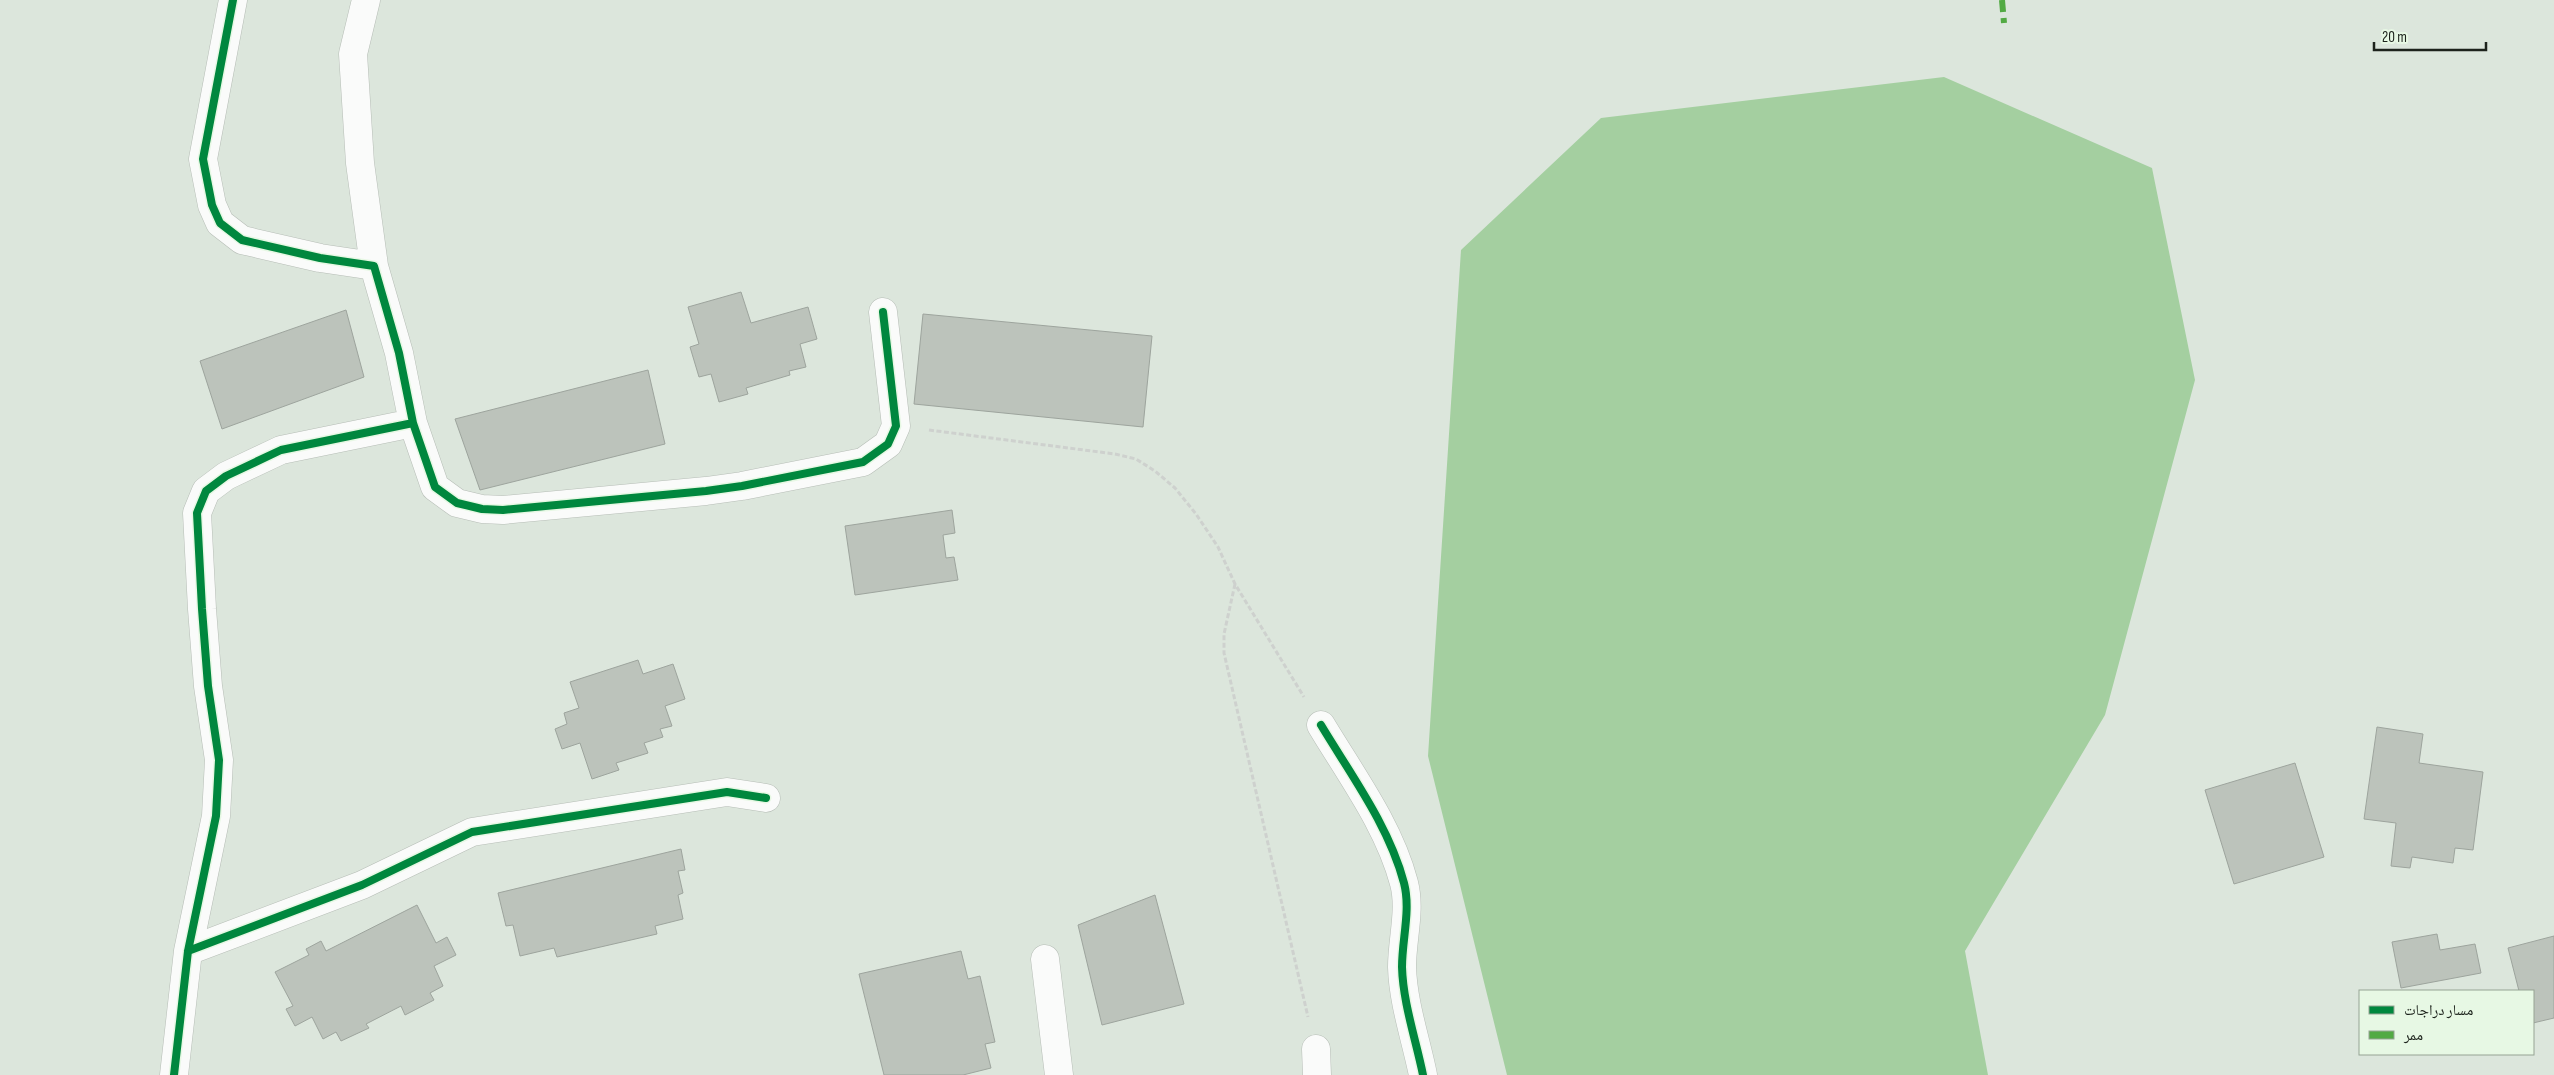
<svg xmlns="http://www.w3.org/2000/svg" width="2554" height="1075" viewBox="0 0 2554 1075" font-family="'Sofia Sans Condensed','Noto Naskh Arabic',sans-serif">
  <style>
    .forest { fill: #a4cfa0 }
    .building { fill: #bcc3bb; stroke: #9da49d }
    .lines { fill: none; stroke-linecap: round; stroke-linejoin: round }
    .street-casing { stroke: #b6bdb6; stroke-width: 29 }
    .path { stroke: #ced1ce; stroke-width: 3; stroke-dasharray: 5 2.5; stroke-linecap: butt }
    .street { stroke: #fafbfa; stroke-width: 28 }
    .quiet { stroke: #52aa43; stroke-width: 6; stroke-dasharray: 12 6; stroke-linecap: butt }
    .cycleway-casing { stroke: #e7f8e4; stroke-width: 11 }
    .cycleway { stroke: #00873e; stroke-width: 8 }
  </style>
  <rect width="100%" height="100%" fill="#dce6dc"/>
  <path class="forest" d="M 1944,77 L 2152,168 L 2195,380 L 2105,715 L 1965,951 L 1988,1075 L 1507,1075 L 1428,756 L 1461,250 L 1601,118 Z"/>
  <path class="building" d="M 741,292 L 751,323 L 808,307 L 817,339 L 800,344 L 806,367 L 789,371 L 790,375 L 746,388 L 748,394 L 719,402 L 711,374 L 699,377 L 690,347 L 699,344 L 688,307 Z
    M 346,310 L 364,377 L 222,429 L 200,361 Z
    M 923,314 L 1152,336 L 1143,427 L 914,404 Z
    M 648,370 L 665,444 L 480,490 L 455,419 Z
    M 952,510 L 955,533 L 943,535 L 946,558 L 954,557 L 958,580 L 855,595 L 845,526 Z
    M 638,660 L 643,674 L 673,664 L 685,699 L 665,706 L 672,726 L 660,729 L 663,737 L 644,743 L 648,753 L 616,763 L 619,770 L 592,779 L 580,743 L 562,749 L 555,729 L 567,724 L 564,713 L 579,708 L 570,682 Z
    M 2377,727 L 2423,734 L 2419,763 L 2483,772 L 2473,850 L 2455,848 L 2453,863 L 2412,857 L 2410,868 L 2391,866 L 2396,823 L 2364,819 Z
    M 2295,763 L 2324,857 L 2234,884 L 2205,790 Z
    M 681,849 L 685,870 L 678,871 L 683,893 L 678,895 L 683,919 L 655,926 L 657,934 L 557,957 L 554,948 L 520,956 L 513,925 L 506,926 L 498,893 Z
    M 1155,895 L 1184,1004 L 1102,1025 L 1078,925 Z
    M 417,905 L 436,943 L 447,937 L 456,955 L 434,966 L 443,986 L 430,993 L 434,1000 L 405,1015 L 401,1006 L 366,1024 L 369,1028 L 341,1041 L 336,1032 L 323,1039 L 312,1017 L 295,1026 L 286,1009 L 293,1006 L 275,972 L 309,955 L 306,949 L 321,941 L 326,951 Z
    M 2437,934 L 2440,950 L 2475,944 L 2481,973 L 2401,988 L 2392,942 Z
    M 2554,936 L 2554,1018 L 2533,1023 L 2533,991 L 2519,991 L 2508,948 Z
    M 961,951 L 968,979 L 980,976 L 995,1042 L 985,1044 L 991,1068 L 963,1075 L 884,1075 L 859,974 Z"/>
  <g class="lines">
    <g class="street-casing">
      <path id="street" d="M 233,0 L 203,159 L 212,205 L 220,223 L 242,240 L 320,258 L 374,266 L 399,353 L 413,423 L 435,487 L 457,503 L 482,509 L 503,510 L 706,491 L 742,486 L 863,462 L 888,444 L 896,426 L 883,312
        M 366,0 L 353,54 L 360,163 L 374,266
        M 1321,725 C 1351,775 1389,826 1404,883 C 1411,910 1402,939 1402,967 C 1403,1003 1416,1040 1423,1075
        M 188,951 L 362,885 L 472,832 L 727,792 L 766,798
        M 1045,959 L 1059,1075
        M 1316,1049 L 1317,1075
        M 174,1075 L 188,951 L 216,816 L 219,760 L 208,686 L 202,609 L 197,513 L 206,491 L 226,476 L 281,450 L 413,423"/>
    </g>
    <path class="path" d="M 929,430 L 1115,454 L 1136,459 L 1155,471 L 1175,488 L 1196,514 L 1218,547 L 1235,584 L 1304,697
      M 1235,584 L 1224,634 L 1224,653 L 1308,1017"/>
    <use href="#street" class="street"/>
    <path class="quiet" d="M 2002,0 L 2004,23"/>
    <g class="cycleway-casing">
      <path id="cycleway" d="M 233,0 L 203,159 L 212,205 L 220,223 L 242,240 L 320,258 L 374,266 L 399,353 L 413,423 L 435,487 L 457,503 L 482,509 L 503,510 L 706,491 L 742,486 L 863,462 L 888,444 L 896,426 L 883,312
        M 1321,725 C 1351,775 1389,826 1404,883 C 1411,910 1402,939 1402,967 C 1403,1003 1416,1040 1423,1075
        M 188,951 L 362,885 L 472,832 L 727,792 L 766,798
        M 174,1075 L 188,951 L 216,816 L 219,760 L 208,686 L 202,609 L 197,513 L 206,491 L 226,476 L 281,450 L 413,423"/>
    </g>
    <use href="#cycleway" class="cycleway"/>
  </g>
  <rect x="2359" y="990" width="175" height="65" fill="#e7f8e4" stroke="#96a394"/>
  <rect x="2369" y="1006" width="25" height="8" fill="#00873e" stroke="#96a394"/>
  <text x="2404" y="1015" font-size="15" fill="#1d231c">مسار دراجات</text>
  <rect x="2369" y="1031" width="25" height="8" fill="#52aa43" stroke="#96a394"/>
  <text x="2404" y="1040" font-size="15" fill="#1d231c">ممر</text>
  <path d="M2374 42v8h112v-8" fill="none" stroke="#1d231c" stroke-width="2.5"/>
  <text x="2382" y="42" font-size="15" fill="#1d231c" stroke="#e7f8e4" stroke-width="4" paint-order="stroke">20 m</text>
</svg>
